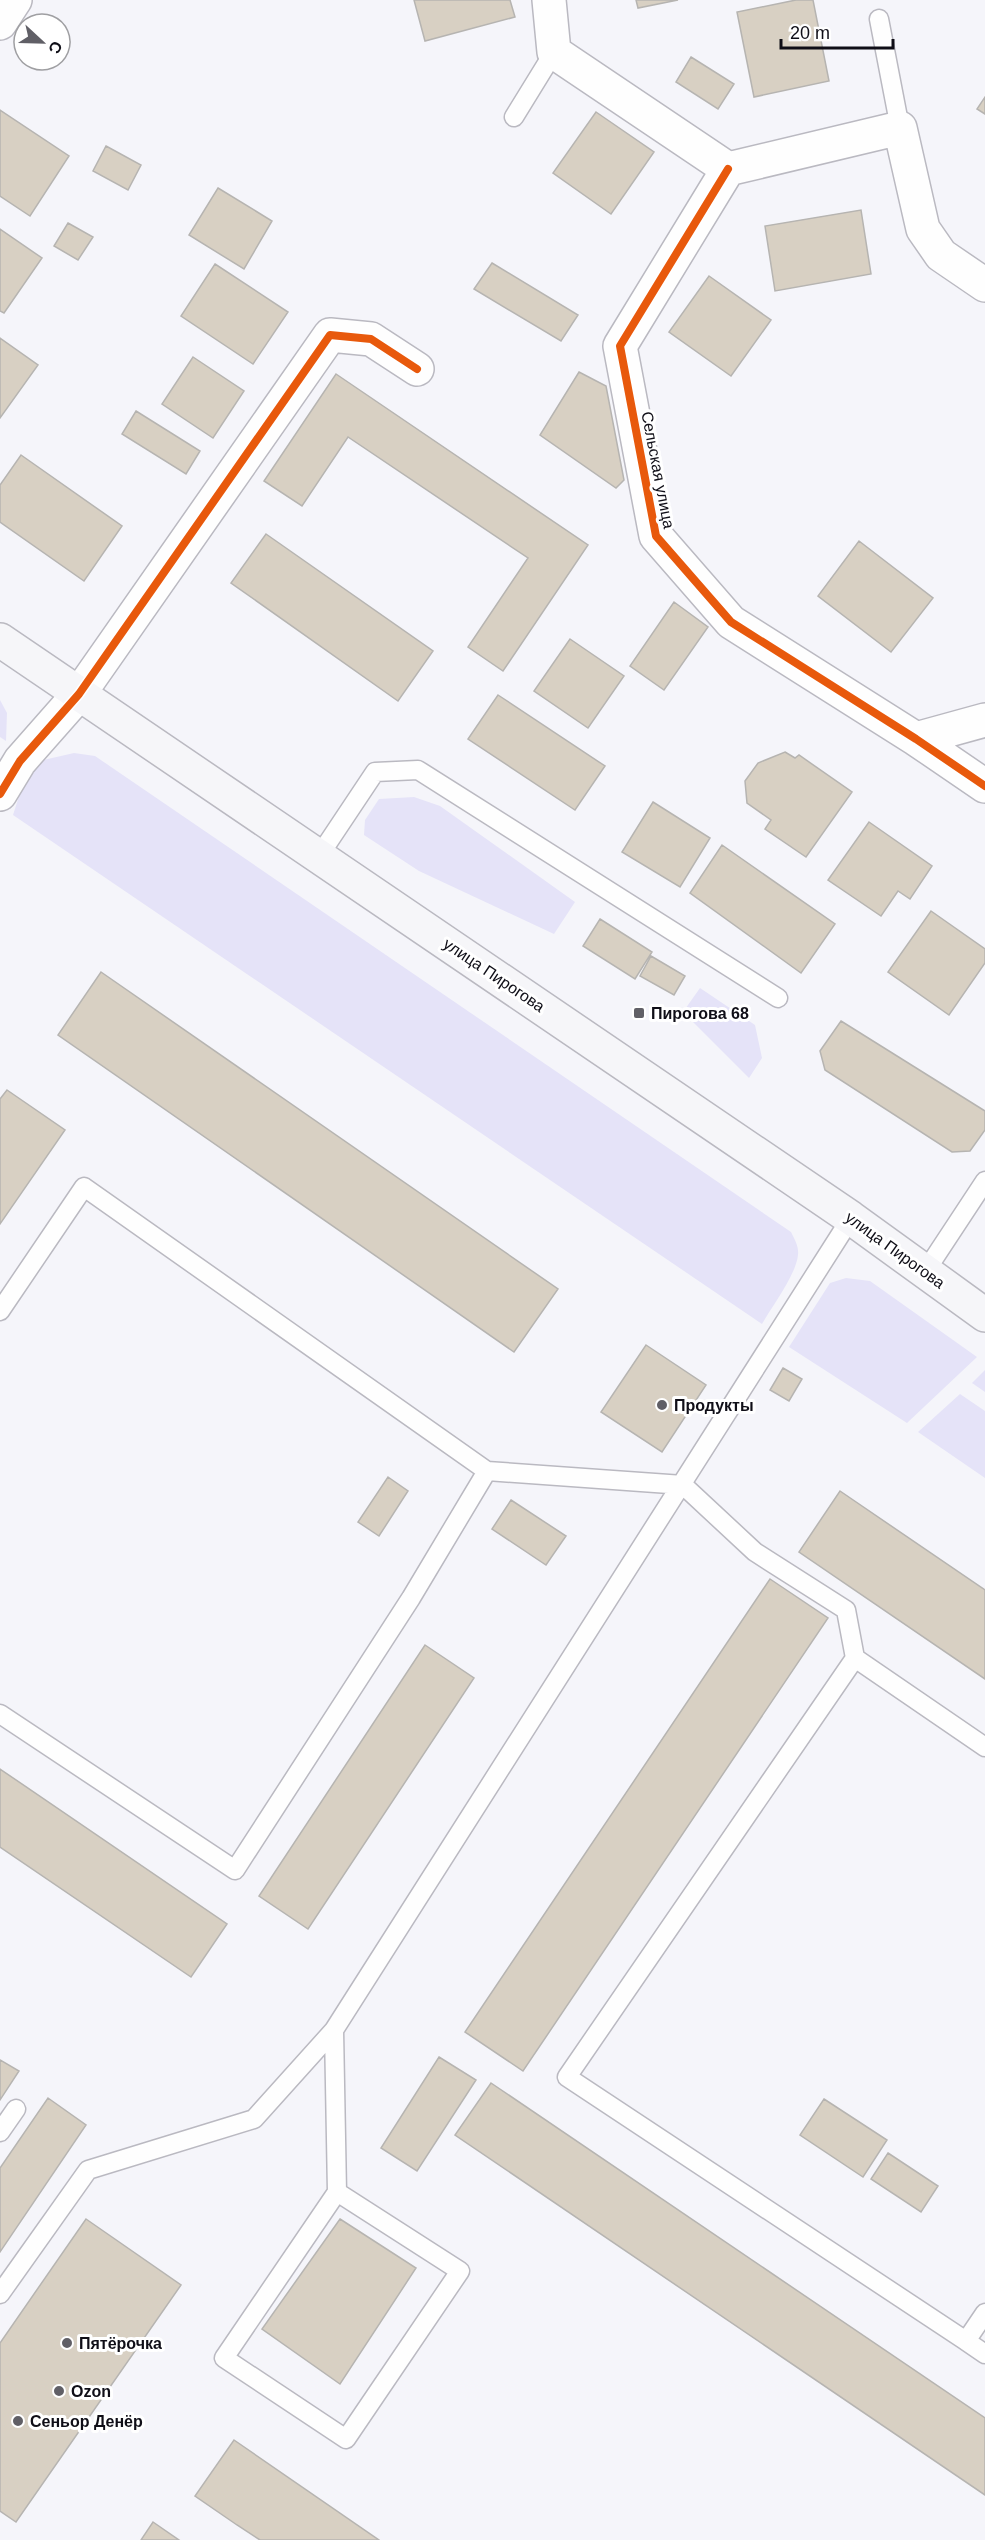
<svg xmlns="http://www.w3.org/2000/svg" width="985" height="2540" viewBox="0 0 985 2540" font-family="Helvetica,sans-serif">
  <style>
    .green { fill: #e5e3f8 }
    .building { fill: #d8d0c3; stroke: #b6b4b1; stroke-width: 1.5 }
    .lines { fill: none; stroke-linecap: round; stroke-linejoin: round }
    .lane-casing { stroke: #bab9c1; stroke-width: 21 }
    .street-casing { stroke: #bab9c1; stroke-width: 36 }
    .secondary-casing { stroke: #bab9c1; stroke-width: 36 }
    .lane { stroke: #fefefe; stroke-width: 18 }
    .street { stroke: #fefefe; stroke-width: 33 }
    .secondary { stroke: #f6f6f9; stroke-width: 33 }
    .cycleway-casing { stroke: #fff; stroke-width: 11 }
    .cycleway { stroke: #e8590c; stroke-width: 8 }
    .poi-dot { fill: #605f66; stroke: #fff; stroke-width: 2 }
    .labels { text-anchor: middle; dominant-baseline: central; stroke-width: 6; stroke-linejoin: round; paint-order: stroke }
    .street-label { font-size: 16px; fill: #0f0e17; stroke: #fff }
    .poi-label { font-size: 16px; font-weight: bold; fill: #0f0e17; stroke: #fff; text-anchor: start }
  </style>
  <rect width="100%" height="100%" fill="#f5f5fa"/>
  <path class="green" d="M 0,700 L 7,713 L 6,741 L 0,737 Z
    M 74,753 L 95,756 L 791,1232 C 795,1240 799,1247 798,1255 C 796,1275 772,1306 762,1324 L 13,815 L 21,790 L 39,761 Z
    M 414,797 L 440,806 L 575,902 L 554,934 L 419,871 L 364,835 L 365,820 L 379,799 Z
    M 700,988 L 755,1025 L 762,1058 L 749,1078 L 683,1012 Z
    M 846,1278 L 870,1281 L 977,1357 L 907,1423 L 789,1347 L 830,1283 Z
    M 985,1370 L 985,1392 L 972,1383 Z
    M 960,1394 L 985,1411 L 985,1478 L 918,1432 Z"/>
  <path class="building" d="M 414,0 L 510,0 L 515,17 L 425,41 Z
    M 636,0 L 678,0 L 638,8 Z
    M 796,0 L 813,0 L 829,81 L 754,97 L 737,12 Z
    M 691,57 L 734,84 L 718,109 L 676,82 Z
    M 985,97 L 985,114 L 977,109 Z
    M 0,110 L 69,156 L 30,216 L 0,196 Z
    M 596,112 L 654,152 L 611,214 L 553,173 Z
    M 106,146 L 141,165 L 128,190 L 93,171 Z
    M 218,188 L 272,221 L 244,269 L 189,235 Z
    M 861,210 L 871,274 L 775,291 L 765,226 Z
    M 68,223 L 93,237 L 78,260 L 54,246 Z
    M 0,229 L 42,258 L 4,313 L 0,311 Z
    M 492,263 L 578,315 L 561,341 L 474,289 Z
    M 215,264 L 288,312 L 253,364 L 181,316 Z
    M 709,276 L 771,320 L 731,376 L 669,332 Z
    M 0,338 L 38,365 L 0,418 Z
    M 193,357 L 244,391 L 213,438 L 162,404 Z
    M 579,372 L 606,386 L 624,480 L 616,488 L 540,435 Z
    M 336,374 L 588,545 L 503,671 L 468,647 L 528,558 L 348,437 L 302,506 L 264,481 Z
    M 136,411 L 200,451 L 186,474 L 122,434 Z
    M 21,455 L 122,526 L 84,581 L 0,522 L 0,485 Z
    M 266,534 L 433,651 L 398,701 L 231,583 Z
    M 859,541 L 933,598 L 891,652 L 818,596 Z
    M 674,602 L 708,627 L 664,690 L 630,666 Z
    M 570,639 L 624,676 L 588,728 L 534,691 Z
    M 498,695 L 605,766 L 575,810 L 468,739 Z
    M 785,752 L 795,758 L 799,755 L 852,792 L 806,857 L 765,829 L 771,820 L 747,803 L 745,781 L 758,763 Z
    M 653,802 L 710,838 L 680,887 L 622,852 Z
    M 869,822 L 932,866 L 910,899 L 898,891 L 881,916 L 828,880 Z
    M 722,845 L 835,924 L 801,973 L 690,893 Z
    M 931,911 L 985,949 L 985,963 L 949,1015 L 888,972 Z
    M 600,919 L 652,952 L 635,979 L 583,946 Z
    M 651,956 L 685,976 L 674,995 L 640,976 Z
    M 101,972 L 558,1289 L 514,1352 L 58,1035 Z
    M 841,1021 L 985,1111 L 985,1130 L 970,1151 L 952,1152 L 825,1070 L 820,1051 Z
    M 7,1090 L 65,1130 L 0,1224 L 0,1099 Z
    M 646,1345 L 706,1385 L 662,1452 L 601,1412 Z
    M 783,1368 L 802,1379 L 789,1401 L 770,1390 Z
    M 388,1477 L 408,1491 L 379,1536 L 358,1522 Z
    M 840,1491 L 985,1590 L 985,1679 L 799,1552 Z
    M 511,1500 L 566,1536 L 546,1565 L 492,1529 Z
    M 770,1579 L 828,1618 L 523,2071 L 465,2032 Z
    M 425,1645 L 474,1678 L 308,1929 L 259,1896 Z
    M 0,1769 L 227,1924 L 191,1977 L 0,1847 Z
    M 439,2057 L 476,2080 L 417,2171 L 381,2148 Z
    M 0,2060 L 19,2071 L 0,2100 Z
    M 491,2083 L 985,2418 L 985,2495 L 455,2135 Z
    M 48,2098 L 86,2125 L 0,2252 L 0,2168 Z
    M 824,2099 L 887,2140 L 863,2177 L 800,2135 Z
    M 888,2153 L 938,2186 L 921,2212 L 871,2179 Z
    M 86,2219 L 181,2285 L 16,2522 L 0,2511 L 0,2343 Z
    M 340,2219 L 416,2268 L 340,2384 L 262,2329 Z
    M 234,2440 L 379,2540 L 260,2540 L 237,2525 L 195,2496 Z
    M 153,2522 L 179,2540 L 141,2540 Z"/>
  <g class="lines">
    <g class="lane-casing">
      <path id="lane" d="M 879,19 L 900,128
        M 514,117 L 554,52
        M 319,856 L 375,772 L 418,770 L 778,998
        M 925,1272 L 985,1181
        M 0,1311 L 84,1187 L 487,1471 L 683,1485 L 755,1552 L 846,1610 L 855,1658 L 985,1747
        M 855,1658 L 567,2077 L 966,2341
        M 0,1714 L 235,1870 L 411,1598 L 487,1471
        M 0,2132 L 16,2109
        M 337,2192 L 460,2271 L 346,2439 L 224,2358 L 337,2192 L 334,2030 L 851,1218
        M 0,2294 L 88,2170 L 254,2119 L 334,2030
        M 985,2313 L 966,2341 L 985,2354"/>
    </g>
    <g class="street-casing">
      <path id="street" d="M 549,0 L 554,52 L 728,169 L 900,128 L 923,229 L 941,255 L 985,285
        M 0,23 L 15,0
        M 728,169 L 620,346 L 656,536 L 731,622 L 916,739 L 985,786
        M 916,739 L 985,720
        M 0,794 L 20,761 L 79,694 L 330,335 L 371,339 L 417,369"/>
    </g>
    <g class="secondary-casing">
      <path id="secondary" d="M 0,640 L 851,1218 L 985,1315"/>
    </g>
    <use href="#lane" class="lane"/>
    <use href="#street" class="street"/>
    <use href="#secondary" class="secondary"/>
    <g class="cycleway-casing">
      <path id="cycleway" d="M 728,169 L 620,346 L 656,536 L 731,622 L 916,739 L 985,786
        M 0,794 L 20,761 L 79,694 L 330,335 L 371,339 L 417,369"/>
    </g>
    <use href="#cycleway" class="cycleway"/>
  </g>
  <g class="poi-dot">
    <rect x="633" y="1007" width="12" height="12" rx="3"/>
    <circle cx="662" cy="1405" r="6"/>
    <circle cx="67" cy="2343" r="6"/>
    <circle cx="59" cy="2391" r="6"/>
    <circle cx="18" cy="2421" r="6"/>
  </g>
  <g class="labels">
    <g class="street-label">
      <text transform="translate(658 470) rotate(79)">Сельская улица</text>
      <text transform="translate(494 975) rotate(34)">улица Пирогова</text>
      <text transform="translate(895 1250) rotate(36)">улица Пирогова</text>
    </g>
    <g class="poi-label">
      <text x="651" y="1013">Пирогова 68</text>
      <text x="674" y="1405">Продукты</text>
      <text x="79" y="2343">Пятёрочка</text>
      <text x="71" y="2391">Ozon</text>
      <text x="30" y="2421">Сеньор Денёр</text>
    </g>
  </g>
  <g transform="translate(42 42) rotate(112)"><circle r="28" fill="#ffffff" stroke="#9f9fa2" stroke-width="1.5"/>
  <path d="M0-4.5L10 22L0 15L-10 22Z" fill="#605f66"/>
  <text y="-9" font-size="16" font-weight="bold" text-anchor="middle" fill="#0f0e17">С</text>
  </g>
  <path d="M781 39v9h112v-9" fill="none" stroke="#0f0e17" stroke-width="3"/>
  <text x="790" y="39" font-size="18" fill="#0f0e17" stroke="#ffffff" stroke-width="4.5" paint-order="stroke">20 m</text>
</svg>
